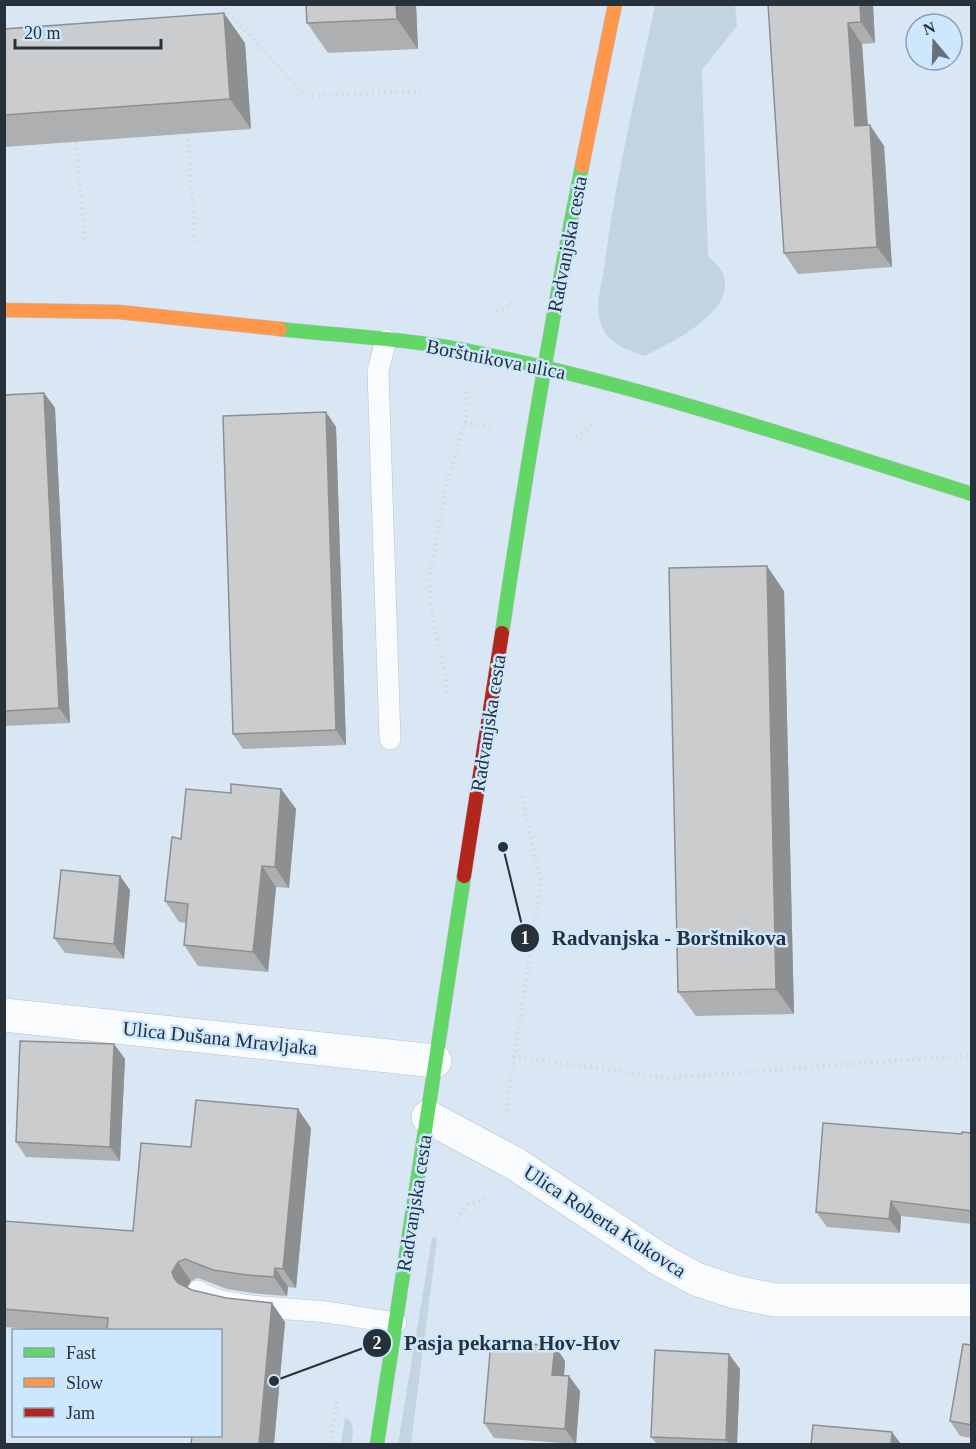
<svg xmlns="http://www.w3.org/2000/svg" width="976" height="1449" viewBox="0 0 976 1449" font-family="Georgia,serif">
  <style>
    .green { fill: #c3d4e1 }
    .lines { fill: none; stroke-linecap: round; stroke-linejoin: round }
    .lane-casing { stroke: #b8c3cd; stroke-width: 22 }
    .street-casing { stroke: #b8c3cd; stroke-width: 34 }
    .fast-casing { stroke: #b8c3cd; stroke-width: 15 }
    .slow-casing { stroke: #b8c3cd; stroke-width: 15 }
    .jam-casing { stroke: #b8c3cd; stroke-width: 15 }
    .path { stroke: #d4d8db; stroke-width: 4; stroke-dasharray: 1.5 4.5; stroke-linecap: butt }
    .lane { stroke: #f9fbfd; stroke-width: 21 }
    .street { stroke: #f9fbfd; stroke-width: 33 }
    .fast { stroke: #63d668; stroke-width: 14 }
    .slow { stroke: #ff974d; stroke-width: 14 }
    .jam { stroke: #b3261e; stroke-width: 14 }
    .wall { fill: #aeafb0 }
    .shaded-wall { fill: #8d8f90 }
    .building { fill: #cacccd; stroke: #8d8f90; stroke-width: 1.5 }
    .labels { text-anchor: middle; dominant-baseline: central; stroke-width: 5; stroke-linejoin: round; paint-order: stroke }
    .street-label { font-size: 20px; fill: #263139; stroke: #cde8fe }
    .leader { fill: none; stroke: #263139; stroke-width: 2 }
    .callout-dot { fill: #263139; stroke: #cde8fe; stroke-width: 2 }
    .mark-label { font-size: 18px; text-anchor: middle; font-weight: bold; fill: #fff }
    .callout-label { font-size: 21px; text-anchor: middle; font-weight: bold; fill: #263139; stroke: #cde8fe; stroke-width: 5; stroke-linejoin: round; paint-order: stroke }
  </style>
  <rect width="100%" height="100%" fill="#d8e7f3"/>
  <path class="green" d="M 655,5 L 735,5 L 737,26 L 702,70 L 708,256 C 712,260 718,265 721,270 C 743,309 671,343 645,356 C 624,349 603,342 599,317 C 596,299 603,279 605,262 C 616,175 637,90 655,5 Z
    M 436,1237 L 437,1240 L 411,1444 L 398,1444 L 432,1238 Z
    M 345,1417 C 356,1424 353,1433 351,1444 L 341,1444 Z"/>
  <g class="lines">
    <g class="lane-casing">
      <path id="lane" d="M 386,340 L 378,371 L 390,739
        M 198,1291 C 222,1309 294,1308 326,1312 C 349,1315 373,1320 396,1323"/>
    </g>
    <g class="street-casing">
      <path id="street" d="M 4,1015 L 435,1061
        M 428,1117 L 514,1163 L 661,1260 L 696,1279 L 735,1292 L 775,1300 L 972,1300"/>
    </g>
    <g class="fast-casing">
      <path id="fast" d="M 280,329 C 343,336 412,339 474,352 C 643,386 807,442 972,494
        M 502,633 C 525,477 551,321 582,166
        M 377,1444 L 464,876"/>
    </g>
    <g class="slow-casing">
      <path id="slow" d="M 582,166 L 615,4
        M 4,310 L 119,312 L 280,329"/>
    </g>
    <g class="jam-casing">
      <path id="jam" d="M 464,876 L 502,633"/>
    </g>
    <path class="path" d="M 220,4 L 306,96 L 424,91
      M 188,133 L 195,244
      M 76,142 L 85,240
      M 496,312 L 506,308 L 511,301
      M 465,423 L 491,427
      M 576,437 L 593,424
      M 447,693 L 446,678 L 432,615 L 429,579 L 446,486 L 465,423 L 467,403 L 465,392
      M 513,1056 L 666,1078 L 972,1055
      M 506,1111 L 541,883 L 522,796
      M 456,1219 L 468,1205 L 489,1197
      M 330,1444 L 338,1396"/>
    <use href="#lane" class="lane"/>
    <use href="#street" class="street"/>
    <use href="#fast" class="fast"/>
    <use href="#slow" class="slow"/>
    <use href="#jam" class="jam"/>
  </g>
  <path class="wall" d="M 306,4 L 416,4 L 418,49 L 328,53 L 307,23 Z
    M 768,4 L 873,4 L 875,43 L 862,44 L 868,125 L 884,146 L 892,267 L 798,274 L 784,253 Z
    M 4,29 L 245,43 L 251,129 L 4,147 Z
    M 44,393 L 55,408 L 70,723 L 4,726 L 4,395 Z
    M 326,412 L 336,427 L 346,745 L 243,749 L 233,734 Z
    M 784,591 L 794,1014 L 696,1016 L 678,992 Z
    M 281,789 L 296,809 L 289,888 L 276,887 L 268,972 L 198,966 L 184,945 L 186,923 L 179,922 L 165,901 L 231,793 Z
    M 120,876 L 130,890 L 124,959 L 65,953 L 54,938 Z
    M 114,1044 L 125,1059 L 120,1161 L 26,1157 L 16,1142 Z
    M 311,1128 L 296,1288 L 288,1287 L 287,1296 L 260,1294 L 227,1289 L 198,1278 L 191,1281 L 187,1288 L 192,1290 L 285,1322 L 274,1444 L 191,1444 L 220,1330 L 45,1330 L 4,1327 L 4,1221 L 133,1231 L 191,1147 Z
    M 972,1133 L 972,1224 L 901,1216 L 900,1233 L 827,1227 L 816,1212 L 962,1134 Z
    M 972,1345 L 972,1438 L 960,1436 L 950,1421 Z
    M 555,1346 L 565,1361 L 564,1376 L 580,1391 L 576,1444 L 494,1438 L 484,1423 Z
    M 740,1369 L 737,1444 L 657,1444 L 651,1437 Z"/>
  <path class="shaded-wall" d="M 396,4 L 416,4 L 418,49 L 397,19 Z
    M 860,4 L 873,4 L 875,43 L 861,22 Z
    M 224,13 L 245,43 L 251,129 L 230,99 Z
    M 848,23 L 862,44 L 869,147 L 855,126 Z
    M 870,125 L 884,146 L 892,267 L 877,247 Z
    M 44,393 L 55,408 L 70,723 L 59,708 Z
    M 326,412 L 336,427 L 346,745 L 336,730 Z
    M 767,566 L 784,591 L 794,1014 L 776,989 Z
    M 281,789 L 296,809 L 289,888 L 275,867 Z
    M 262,866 L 276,887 L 268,972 L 253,952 Z
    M 120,876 L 130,890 L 124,959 L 114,944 Z
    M 114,1044 L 125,1059 L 120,1161 L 110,1147 Z
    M 298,1109 L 311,1128 L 296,1288 L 283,1269 Z
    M 891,1201 L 901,1216 L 900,1233 L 889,1219 Z
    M 178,1262 L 191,1281 L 185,1291 L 174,1278 L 172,1272 Z
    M 275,1268 L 288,1287 L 287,1296 L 274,1277 Z
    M 272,1303 L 285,1322 L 274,1444 L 259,1444 Z
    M 555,1346 L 565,1361 L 563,1390 L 552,1375 Z
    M 729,1354 L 740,1369 L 737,1444 L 729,1444 L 726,1440 Z
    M 569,1376 L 580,1391 L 576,1444 L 565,1429 Z
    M 892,1432 L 901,1444 L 891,1444 Z"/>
  <path class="building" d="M 306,4 L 396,4 L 397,19 L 307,23 Z
    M 768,4 L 860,4 L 861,22 L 848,23 L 855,126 L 870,125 L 877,247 L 784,253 Z
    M 224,13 L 230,99 L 4,115 L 4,29 Z
    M 44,393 L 59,708 L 4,711 L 4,395 Z
    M 326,412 L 336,730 L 233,734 L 223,416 Z
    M 767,566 L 776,989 L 678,992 L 669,568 Z
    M 231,784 L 281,789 L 275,867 L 262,866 L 253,952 L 184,945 L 188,904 L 165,901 L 172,837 L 181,839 L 186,789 L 231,793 Z
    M 61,870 L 120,876 L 114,944 L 54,938 Z
    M 20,1041 L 114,1044 L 110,1147 L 16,1142 Z
    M 196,1100 L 298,1109 L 283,1269 L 275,1268 L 274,1277 L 247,1275 L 213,1270 L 185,1259 L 178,1262 L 172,1272 L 174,1278 L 178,1283 L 192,1290 L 226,1298 L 272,1303 L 259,1444 L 191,1444 L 192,1436 L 220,1436 L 220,1330 L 107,1330 L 108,1318 L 4,1309 L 4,1221 L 133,1231 L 141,1143 L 191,1147 Z
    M 823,1123 L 962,1134 L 962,1132 L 972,1133 L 972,1211 L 891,1201 L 889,1219 L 816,1212 Z
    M 491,1341 L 555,1346 L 552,1375 L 569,1376 L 565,1429 L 484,1423 Z
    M 963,1344 L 972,1345 L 972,1425 L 950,1421 Z
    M 655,1350 L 729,1354 L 726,1440 L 651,1437 Z
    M 813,1425 L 892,1432 L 891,1444 L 811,1444 Z"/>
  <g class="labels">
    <g class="street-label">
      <text transform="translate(567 244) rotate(-79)">Radvanjska cesta</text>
      <text transform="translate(496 359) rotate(11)">Borštnikova ulica</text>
      <text transform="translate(488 723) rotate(-81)">Radvanjska cesta</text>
      <text transform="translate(220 1038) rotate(6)">Ulica Dušana Mravljaka</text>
      <text transform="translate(414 1203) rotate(-81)">Radvanjska cesta</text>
      <text transform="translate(605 1221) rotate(33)">Ulica Roberta Kukovca</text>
    </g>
  </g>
  <path class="leader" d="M503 847L525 938M274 1381L377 1343"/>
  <g class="callout-dot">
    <circle cx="503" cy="847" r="6"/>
    <circle cx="274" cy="1381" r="6"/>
    <circle cx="525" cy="938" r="15"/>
    <circle cx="377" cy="1343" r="15"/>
  </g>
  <g class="mark-label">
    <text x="525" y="944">1</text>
    <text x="377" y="1349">2</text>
  </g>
  <g class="callout-label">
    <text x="669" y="945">Radvanjska - Borštnikova</text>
    <text x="512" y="1350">Pasja pekarna Hov-Hov</text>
  </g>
  <rect width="976" height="1449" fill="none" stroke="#263139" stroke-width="12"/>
  <rect x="12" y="1329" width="210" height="108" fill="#cde8fe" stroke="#8a9faf" stroke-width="1.5"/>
  <rect x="24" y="1348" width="30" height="9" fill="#63d668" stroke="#8a9faf" stroke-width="1.5"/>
  <text x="66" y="1359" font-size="18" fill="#263139">Fast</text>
  <rect x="24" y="1378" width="30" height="9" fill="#ff974d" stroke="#8a9faf" stroke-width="1.5"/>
  <text x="66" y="1389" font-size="18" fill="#263139">Slow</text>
  <rect x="24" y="1408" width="30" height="9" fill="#b3261e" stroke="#8a9faf" stroke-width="1.5"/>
  <text x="66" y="1419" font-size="18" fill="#263139">Jam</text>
  <g transform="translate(934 42) rotate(341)"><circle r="28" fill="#cde8fe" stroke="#8a9faf" stroke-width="1.5"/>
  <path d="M0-4.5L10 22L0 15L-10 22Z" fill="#64717a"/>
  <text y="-9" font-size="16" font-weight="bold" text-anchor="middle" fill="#263139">N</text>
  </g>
  <path d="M15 39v9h146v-9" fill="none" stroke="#263139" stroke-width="3"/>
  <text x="24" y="39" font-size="18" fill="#263139" stroke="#cde8fe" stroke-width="4.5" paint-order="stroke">20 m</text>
</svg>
